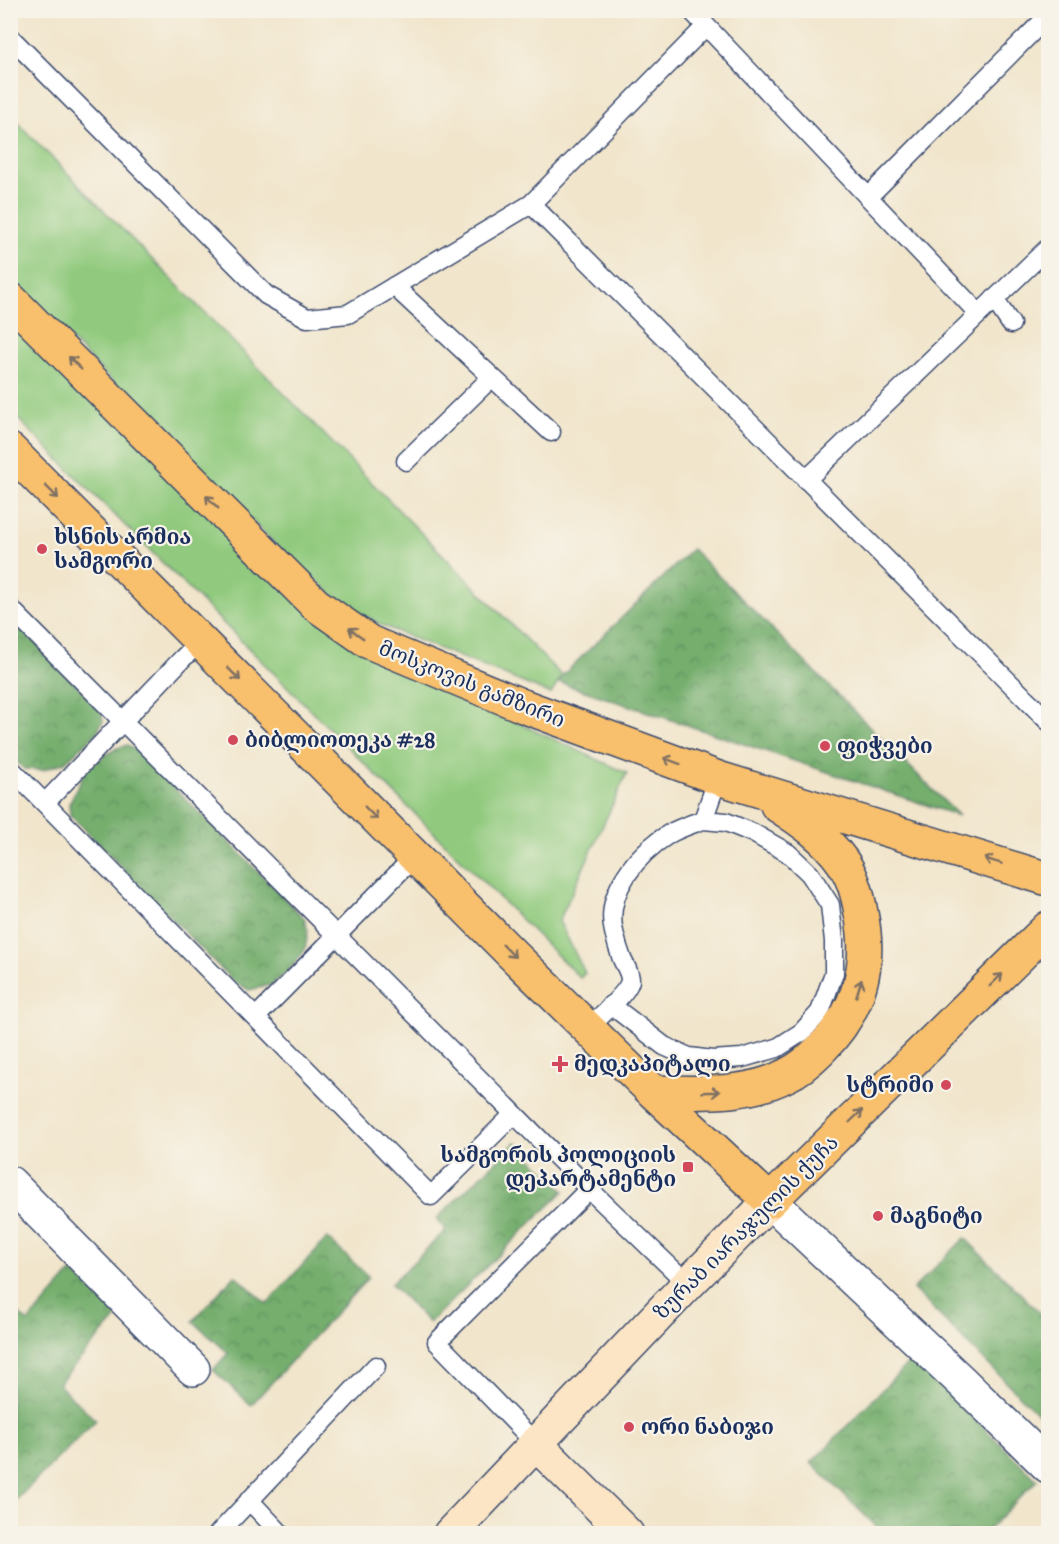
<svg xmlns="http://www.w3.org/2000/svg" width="1059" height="1544" viewBox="0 0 1059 1544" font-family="'IM FELL Great Primer','Noto Serif Georgian',serif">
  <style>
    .forest { fill: url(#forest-crowns); stroke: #486e66; stroke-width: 1.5 }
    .green { fill: #91ca7e; stroke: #567c6e; stroke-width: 1.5 }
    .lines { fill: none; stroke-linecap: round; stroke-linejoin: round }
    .lane-casing { stroke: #3b4a6e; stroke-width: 21 }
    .street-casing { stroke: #3b4a6e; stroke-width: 36 }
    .secondary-casing { stroke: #3b4a6e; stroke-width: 36 }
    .primary-casing { stroke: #3b4a6e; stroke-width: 36 }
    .lane { stroke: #fff; stroke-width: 18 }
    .street { stroke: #fff; stroke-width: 33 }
    .secondary { stroke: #fce5c4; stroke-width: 33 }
    .primary { stroke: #f8bf6c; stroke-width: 33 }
    .oneway { stroke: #7e7064 }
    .poi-dot { fill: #d1495b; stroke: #f7f3e8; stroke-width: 2 }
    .labels { text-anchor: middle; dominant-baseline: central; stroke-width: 4.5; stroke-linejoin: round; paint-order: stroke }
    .poi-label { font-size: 21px; font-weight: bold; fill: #1b2f5e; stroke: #f7f3e8; text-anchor: start }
    .street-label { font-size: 21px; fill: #1b2f5e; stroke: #f7f3e8 }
  </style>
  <defs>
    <pattern id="forest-crowns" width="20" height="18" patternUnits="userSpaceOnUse" patternTransform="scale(1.5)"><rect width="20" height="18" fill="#74ae6d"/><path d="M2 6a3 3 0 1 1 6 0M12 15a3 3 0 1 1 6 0" fill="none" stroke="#5e8e5d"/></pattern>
  </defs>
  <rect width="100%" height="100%" fill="#f7f3e8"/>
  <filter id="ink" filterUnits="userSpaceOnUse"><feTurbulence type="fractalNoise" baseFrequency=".0167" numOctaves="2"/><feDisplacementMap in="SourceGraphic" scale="12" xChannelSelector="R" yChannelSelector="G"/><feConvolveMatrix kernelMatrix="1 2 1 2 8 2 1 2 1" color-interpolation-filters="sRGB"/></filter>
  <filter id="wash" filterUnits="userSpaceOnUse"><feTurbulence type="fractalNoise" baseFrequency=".008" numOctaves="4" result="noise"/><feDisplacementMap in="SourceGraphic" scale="24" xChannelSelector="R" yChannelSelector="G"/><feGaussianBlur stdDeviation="1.35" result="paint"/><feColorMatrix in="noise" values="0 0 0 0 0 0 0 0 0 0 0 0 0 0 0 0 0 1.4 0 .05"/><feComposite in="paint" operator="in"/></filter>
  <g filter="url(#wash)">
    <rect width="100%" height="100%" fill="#f1e5cb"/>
    <path class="forest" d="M 692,549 L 959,816 L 558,682 L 562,676 Z
      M 10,618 L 101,709 L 103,721 L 96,734 L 65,762 L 43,770 L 24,769 L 11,755 Z
      M 128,745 L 145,758 L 304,918 L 308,931 L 305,950 L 288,972 L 271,985 L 249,990 L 234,982 L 70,815 L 69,804 L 86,769 L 104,756 L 117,748 Z
      M 516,1142 L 564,1191 L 429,1323 L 391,1284 L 446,1230 L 436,1219 Z
      M 327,1238 L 369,1277 L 251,1405 L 213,1370 L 228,1353 L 193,1321 L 235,1275 L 267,1304 Z
      M 965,1238 L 1048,1321 L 1048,1424 L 913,1289 Z
      M 72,1272 L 119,1315 L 58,1384 L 96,1420 L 11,1505 L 10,1306 L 28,1322 Z
      M 913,1358 L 1037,1480 L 985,1533 L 883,1533 L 811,1463 Z"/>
    <path class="green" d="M 10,115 L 562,676 L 551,694 L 381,625 L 341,602 L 273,542 L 11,280 Z
      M 10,314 L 360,650 L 627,773 L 559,921 L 585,973 L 580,978 L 11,412 Z"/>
  </g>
  <g filter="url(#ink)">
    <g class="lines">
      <g class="lane-casing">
        <path id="lane" d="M 691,10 L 979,314 L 1048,248
          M 10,37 L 266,295 L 307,318 L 348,314 L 531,204 L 706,26
          M 868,197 L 1048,16
          M 531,204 L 1048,721
          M 394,286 L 551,432
          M 994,299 L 1011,324
          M 406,461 L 492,377
          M 806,480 L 979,314
          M 10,608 L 589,1189 L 688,1284
          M 10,768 L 431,1196 L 514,1114
          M 45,803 L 183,658 L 201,641
          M 611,1005 L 664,1046 L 689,1057 L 712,1060 L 742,1058 L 777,1048 L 802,1032 L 820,1012 L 834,973 L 834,941 L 830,905 L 810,874 L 788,853 L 753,833 L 726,822 L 703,820
          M 256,1017 L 415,856
          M 588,1028 C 597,1019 629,992 630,980 C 630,972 625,966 622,959 C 619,951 616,941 614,932 C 604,893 638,853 669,834 C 679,828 692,824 703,820 L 718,778
          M 536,1444 L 437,1342 L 589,1189
          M 249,1500 L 281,1534
          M 218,1534 L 376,1366"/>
      </g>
      <g class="street-casing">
        <path id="street" d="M 10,1183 L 193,1369
          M 770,1201 L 962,1382 L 1048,1466"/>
      </g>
      <g class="secondary-casing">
        <path id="secondary" d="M 536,1444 L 627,1534
          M 450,1534 L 688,1284 L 770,1201"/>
      </g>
      <g class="primary-casing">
        <path id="primary" d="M 10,299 L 315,604 L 369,642 L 523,706 L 604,736 L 718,778 L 1048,879
          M 10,450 L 512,954 L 653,1092 L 770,1201 L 1048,928
          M 653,1092 C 697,1092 746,1097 787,1075 C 800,1069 810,1060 820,1050 C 859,1012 872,966 861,913 C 858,895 853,876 842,861 C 825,837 802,821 777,805"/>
      </g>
      <use href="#lane" class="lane"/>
      <use href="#street" class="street"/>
      <use href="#secondary" class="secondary"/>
      <use href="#primary" class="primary"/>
    </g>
    <defs><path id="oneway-shaft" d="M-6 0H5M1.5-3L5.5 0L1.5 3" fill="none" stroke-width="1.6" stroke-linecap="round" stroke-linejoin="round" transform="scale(1.5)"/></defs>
    <g class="oneway">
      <use href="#oneway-shaft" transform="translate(75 363) rotate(-135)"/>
      <use href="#oneway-shaft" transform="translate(52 492) rotate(45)"/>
      <use href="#oneway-shaft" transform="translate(212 502) rotate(-135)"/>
      <use href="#oneway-shaft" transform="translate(356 633) rotate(-145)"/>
      <use href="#oneway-shaft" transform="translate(234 674) rotate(45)"/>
      <use href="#oneway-shaft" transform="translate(672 761) rotate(-160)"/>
      <use href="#oneway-shaft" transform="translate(371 813) rotate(45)"/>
      <use href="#oneway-shaft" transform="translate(993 861) rotate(-163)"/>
      <use href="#oneway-shaft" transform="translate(509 951) rotate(45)"/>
      <use href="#oneway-shaft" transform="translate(996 980) rotate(-44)"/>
      <use href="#oneway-shaft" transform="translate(859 988) rotate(-73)"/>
      <use href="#oneway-shaft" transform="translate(711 1092) rotate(-2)"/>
      <use href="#oneway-shaft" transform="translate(856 1116) rotate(-44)"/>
    </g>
  </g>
  <g class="poi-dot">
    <circle cx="42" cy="549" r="6"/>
    <circle cx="233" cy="740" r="6"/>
    <circle cx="825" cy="746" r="6"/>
    <path d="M557 1055h6v6h6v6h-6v6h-6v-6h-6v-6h6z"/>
    <circle cx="946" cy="1085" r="6"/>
    <rect x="682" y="1161" width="12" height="12" rx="3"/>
    <circle cx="878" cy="1216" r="6"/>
    <circle cx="629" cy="1427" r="6"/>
  </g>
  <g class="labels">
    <g class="poi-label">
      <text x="54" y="537">ხსნის არმია<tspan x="54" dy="24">სამგორი</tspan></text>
      <text x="245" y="740">ბიბლიოთეკა #28</text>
      <text x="837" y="746">ფიჭვები</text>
      <text x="574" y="1064">მედკაპიტალი</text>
      <text x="934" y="1085" text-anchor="end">სტრიმი</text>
      <text x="676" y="1155" text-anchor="end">სამგორის პოლიციის<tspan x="676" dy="24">დეპარტამენტი</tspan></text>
      <text x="890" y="1216">მაგნიტი</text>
      <text x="641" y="1427">ორი ნაბიჯი</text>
    </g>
    <g class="street-label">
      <text transform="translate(472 684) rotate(22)">მოსკოვის გამზირი</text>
      <text transform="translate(746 1227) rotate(-45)">ზურაბ იარაჯულის ქუჩა</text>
    </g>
  </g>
  <rect width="1059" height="1544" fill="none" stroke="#f7f3e8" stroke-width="36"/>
</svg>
